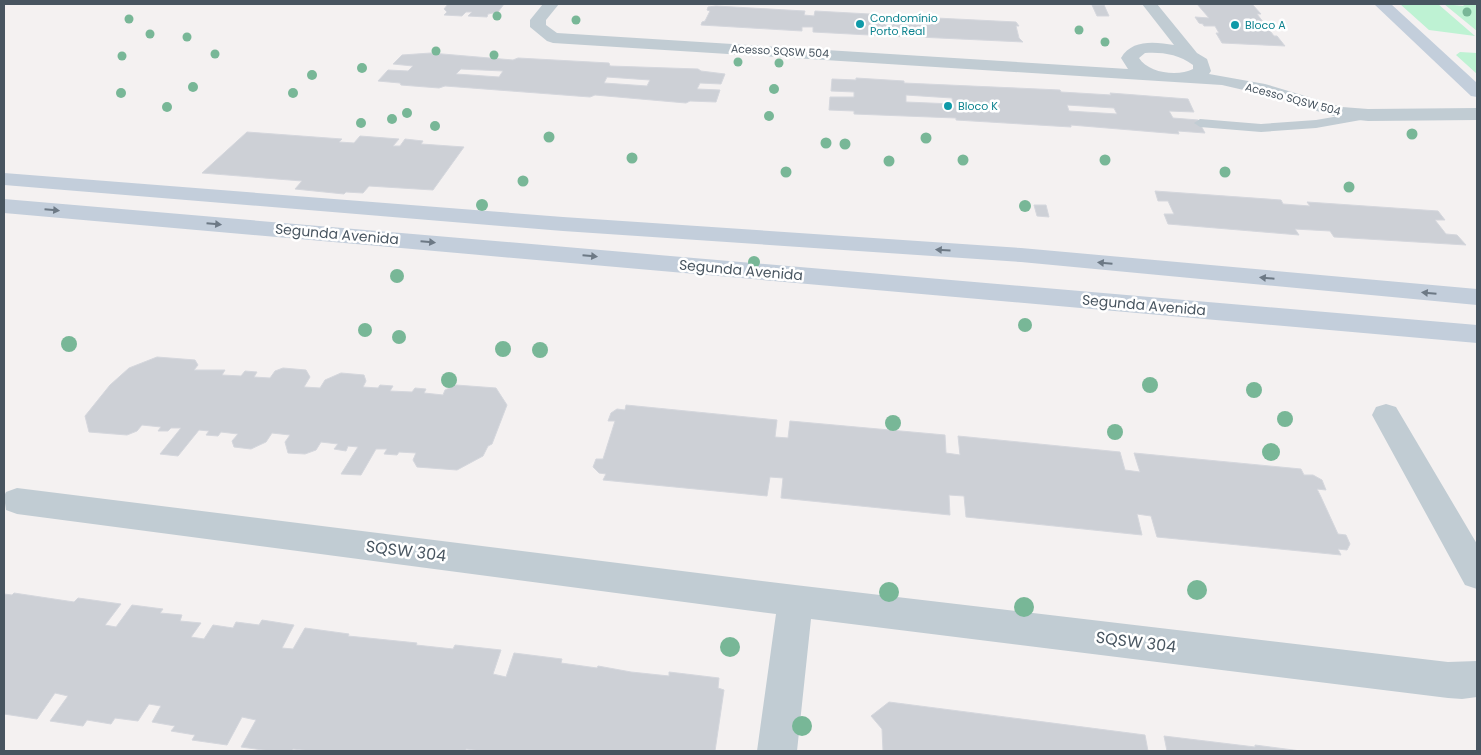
<svg xmlns="http://www.w3.org/2000/svg" width="1481" height="755" viewBox="0 0 1481 755" font-family="Poppins,sans-serif">
  <style>
    .green { fill: #bef2d3 }
    .building { fill: #cdd0d6; stroke: #d5d7dd; fill-rule: evenodd }
    .lines { fill: none; stroke-linecap: round; stroke-linejoin: round }
    .lane { fill: #c1ccd3; fill-rule: evenodd }
    .street { fill: #c1ccd3; fill-rule: evenodd }
    .secondary { fill: #c3cedb; fill-rule: evenodd }
    .tree { fill: #78b797 }
    .oneway { fill: #6d7985 }
    .culture-dot { fill: #0f9aa8; stroke: #fff; stroke-width: 2 }
    .labels { text-anchor: middle; dominant-baseline: central; stroke-width: 5; stroke-linejoin: round; paint-order: stroke }
    .far-culture-label { font-size: 11px; fill: #0d838f; stroke: #fff; text-anchor: start }
    .far-street-label { font-size: 11px; fill: #485560; stroke: #fff }
    .street-label { font-size: 14px; fill: #485560; stroke: #fff }
    .near-street-label { font-size: 16px; fill: #485560; stroke: #fff }
  </style>
  <rect width="100%" height="100%" fill="#f4f1f1"/>
  <path class="green" d="M 1400,4 L 1438,4 L 1475,36 L 1429,30 Z
    M 1444,4 L 1464,6 L 1462,4 L 1477,4 L 1477,31 Z
    M 1460,52 L 1477,53 L 1477,74 L 1456,55 Z"/>
  <path class="building" d="M 448,4 L 504,4 L 498,12 L 488,14 L 487,17 L 468,16 L 472,12 L 466,12 L 462,16 L 444,15 L 447,12 L 444,9 Z
    M 1197,4 L 1252,4 L 1261,14 L 1257,14 L 1274,36 L 1277,36 L 1285,46 L 1222,43 L 1216,33 L 1219,33 L 1215,26 L 1204,26 L 1203,24 L 1199,23 L 1195,17 L 1209,18 Z
    M 1092,5 L 1104,5 L 1109,16 L 1097,16 Z
    M 716,6 L 805,11 L 804,15 L 814,16 L 815,11 L 906,16 L 906,20 L 916,21 L 916,17 L 1016,22 L 1019,26 L 1016,26 L 1019,38 L 1023,42 L 918,37 L 918,33 L 907,32 L 907,37 L 813,32 L 813,27 L 802,27 L 802,31 L 701,25 L 702,22 L 705,21 L 710,11 L 707,10 L 708,7 Z
    M 431,53 L 513,60 L 518,58 L 609,63 L 610,66 L 698,69 L 701,71 L 725,74 L 721,84 L 700,83 L 697,89 L 720,90 L 716,102 L 690,101 L 686,103 L 595,95 L 590,97 L 445,86 L 439,88 L 401,85 L 400,83 L 378,81 L 388,70 L 408,71 L 413,66 L 393,64 L 402,55 ZM 461,69 L 503,71 L 499,77 L 456,74 ZM 607,77 L 650,80 L 647,86 L 604,83 Z
    M 856,78 L 904,81 L 904,83 L 1060,90 L 1061,92 L 1111,95 L 1110,93 L 1188,99 L 1194,112 L 1169,111 L 1173,118 L 1198,120 L 1205,133 L 1178,131 L 1179,134 L 1071,125 L 1071,127 L 956,120 L 956,118 L 854,114 L 854,111 L 829,110 L 830,97 L 854,97 L 854,92 L 831,91 L 832,79 L 856,80 ZM 906,95 L 952,98 L 953,104 L 906,102 ZM 1067,105 L 1114,108 L 1117,114 L 1069,111 Z
    M 247,132 L 342,139 L 339,142 L 354,143 L 360,136 L 399,139 L 393,146 L 400,146 L 405,139 L 423,141 L 421,144 L 464,147 L 433,190 L 369,186 L 363,193 L 346,192 L 344,194 L 295,189 L 302,181 L 202,173 Z
    M 1155,191 L 1281,200 L 1283,204 L 1310,206 L 1307,202 L 1438,211 L 1445,220 L 1435,220 L 1446,234 L 1457,235 L 1466,245 L 1334,237 L 1330,231 L 1295,229 L 1299,235 L 1168,224 L 1164,214 L 1174,214 L 1168,201 L 1158,201 Z
    M 1034,205 L 1046,205 L 1049,217 L 1037,216 Z
    M 157,357 L 195,360 L 198,365 L 194,370 L 225,370 L 222,375 L 241,376 L 245,371 L 257,372 L 254,377 L 270,378 L 275,371 L 283,368 L 306,370 L 310,377 L 304,387 L 320,388 L 325,380 L 341,373 L 364,375 L 366,381 L 363,387 L 378,388 L 380,385 L 393,386 L 390,391 L 412,392 L 415,388 L 426,389 L 424,393 L 443,395 L 445,390 L 456,385 L 496,388 L 507,405 L 492,444 L 488,446 L 483,456 L 457,470 L 417,467 L 413,460 L 416,453 L 399,452 L 397,455 L 384,454 L 387,449 L 376,449 L 361,475 L 341,474 L 358,447 L 348,446 L 346,451 L 334,449 L 338,444 L 321,442 L 316,450 L 305,454 L 288,453 L 285,442 L 290,435 L 272,433 L 266,442 L 251,449 L 234,447 L 232,441 L 238,434 L 221,432 L 218,436 L 206,435 L 209,431 L 199,430 L 178,456 L 160,454 L 181,428 L 171,428 L 168,431 L 158,431 L 161,427 L 142,425 L 137,431 L 127,435 L 89,432 L 85,416 L 110,385 L 129,368 Z
    M 626,405 L 777,420 L 775,437 L 788,438 L 790,421 L 945,435 L 946,453 L 960,455 L 958,436 L 1120,452 L 1125,470 L 1140,472 L 1134,453 L 1301,469 L 1304,475 L 1313,475 L 1322,480 L 1326,490 L 1317,489 L 1321,497 L 1338,534 L 1346,535 L 1350,544 L 1347,550 L 1338,549 L 1341,555 L 1157,537 L 1151,516 L 1137,514 L 1142,535 L 966,517 L 964,496 L 949,495 L 950,515 L 781,498 L 783,478 L 770,477 L 767,496 L 603,480 L 606,474 L 599,473 L 593,467 L 596,459 L 603,459 L 615,421 L 608,421 L 611,413 L 617,409 L 625,410 Z
    M 14,593 L 74,602 L 78,598 L 121,604 L 105,625 L 116,627 L 132,605 L 163,609 L 160,613 L 182,615 L 180,621 L 201,623 L 191,637 L 204,639 L 213,625 L 233,628 L 236,622 L 259,625 L 262,620 L 294,625 L 282,648 L 293,649 L 305,628 L 349,634 L 348,636 L 417,643 L 416,645 L 453,649 L 455,645 L 501,650 L 493,674 L 506,677 L 514,653 L 562,659 L 561,663 L 597,668 L 598,666 L 631,672 L 669,676 L 669,672 L 719,678 L 718,688 L 724,690 L 715,751 L 481,751 L 466,749 L 466,751 L 311,751 L 293,749 L 292,751 L 270,751 L 241,747 L 256,720 L 242,717 L 227,745 L 192,740 L 195,735 L 171,731 L 175,726 L 152,722 L 161,706 L 149,704 L 138,721 L 115,718 L 111,724 L 87,720 L 83,726 L 50,721 L 68,696 L 55,693 L 37,719 L 4,714 L 4,594 L 12,595 Z
    M 889,702 L 1145,735 L 1148,751 L 883,751 L 882,729 L 871,716 Z
    M 1164,736 L 1255,747 L 1255,745 L 1301,751 L 1167,751 Z"/>
  <g class="lines">
    <path class="lane" d="M 1368,111 L 1374,115 L 1372,118 L 1316,128 L 1261,132 L 1200,127 L 1194,123 L 1200,119 L 1261,124 L 1316,120 Z"/>
    <path class="street" d="M 543,4 L 559,4 L 546,20 L 546,25 L 557,33 L 1128,69 L 1121,58 C 1132,39 1155,42 1174,45 L 1142,4 L 1157,4 L 1197,53 L 1207,59 L 1211,71 L 1209,74 L 1265,84 L 1342,107 L 1368,109 L 1477,108 L 1477,120 L 1368,121 L 1340,118 L 1261,94 L 1222,85 L 553,43 L 547,41 L 530,27 L 530,20 ZM 1145,53 C 1162,52 1178,54 1193,65 L 1193,69 C 1178,77 1148,73 1139,58 Z
      M 1386,404 L 1396,407 L 1477,544 L 1477,589 L 1465,585 L 1372,415 L 1376,407 Z
      M 17,488 L 795,585 L 1448,662 L 1477,661 L 1477,697 L 1462,699 L 1448,698 L 811,619 L 797,751 L 757,751 L 776,614 L 17,514 L 6,510 L 4,496 L 6,492 Z"/>
    <path class="secondary" d="M 1374,4 L 1391,4 L 1477,83 L 1477,97 L 1471,96 Z
      M 4,173 L 563,217 L 1021,248 L 1477,289 L 1477,305 L 1021,262 L 563,231 L 4,185 Z
      M 4,199 L 1477,325 L 1477,343 L 4,213 Z"/>
  </g>
  <g class="tree">
    <circle cx="1467" cy="12" r="4.5"/>
    <circle cx="497" cy="16" r="4.5"/>
    <circle cx="129" cy="19" r="4.5"/>
    <circle cx="576" cy="20" r="4.5"/>
    <circle cx="1079" cy="30" r="4.5"/>
    <circle cx="150" cy="34" r="4.5"/>
    <circle cx="187" cy="37" r="4.5"/>
    <circle cx="1105" cy="42" r="4.5"/>
    <circle cx="436" cy="51" r="4.5"/>
    <circle cx="215" cy="54" r="4.5"/>
    <circle cx="494" cy="55" r="4.5"/>
    <circle cx="122" cy="56" r="4.5"/>
    <circle cx="738" cy="62" r="4.5"/>
    <circle cx="779" cy="63" r="4.5"/>
    <circle cx="362" cy="68" r="5"/>
    <circle cx="312" cy="75" r="5"/>
    <circle cx="193" cy="87" r="5"/>
    <circle cx="774" cy="89" r="5"/>
    <circle cx="121" cy="93" r="5"/>
    <circle cx="293" cy="93" r="5"/>
    <circle cx="167" cy="107" r="5"/>
    <circle cx="407" cy="113" r="5"/>
    <circle cx="769" cy="116" r="5"/>
    <circle cx="392" cy="119" r="5"/>
    <circle cx="361" cy="123" r="5"/>
    <circle cx="435" cy="126" r="5"/>
    <circle cx="1412" cy="134" r="5.5"/>
    <circle cx="549" cy="137" r="5.5"/>
    <circle cx="926" cy="138" r="5.5"/>
    <circle cx="826" cy="143" r="5.5"/>
    <circle cx="845" cy="144" r="5.5"/>
    <circle cx="632" cy="158" r="5.5"/>
    <circle cx="963" cy="160" r="5.5"/>
    <circle cx="1105" cy="160" r="5.5"/>
    <circle cx="889" cy="161" r="5.5"/>
    <circle cx="786" cy="172" r="5.5"/>
    <circle cx="1225" cy="172" r="5.5"/>
    <circle cx="523" cy="181" r="5.5"/>
    <circle cx="1349" cy="187" r="5.5"/>
    <circle cx="482" cy="205" r="6"/>
    <circle cx="1025" cy="206" r="6"/>
    <circle cx="754" cy="262" r="6"/>
    <circle cx="397" cy="276" r="7"/>
    <circle cx="1025" cy="325" r="7"/>
    <circle cx="365" cy="330" r="7"/>
    <circle cx="399" cy="337" r="7"/>
    <circle cx="69" cy="344" r="8"/>
    <circle cx="503" cy="349" r="8"/>
    <circle cx="540" cy="350" r="8"/>
    <circle cx="449" cy="380" r="8"/>
    <circle cx="1150" cy="385" r="8"/>
    <circle cx="1254" cy="390" r="8"/>
    <circle cx="1285" cy="419" r="8"/>
    <circle cx="893" cy="423" r="8"/>
    <circle cx="1115" cy="432" r="8"/>
    <circle cx="1271" cy="452" r="9"/>
    <circle cx="1197" cy="590" r="10"/>
    <circle cx="889" cy="592" r="10"/>
    <circle cx="1024" cy="607" r="10"/>
    <circle cx="730" cy="647" r="10"/>
    <circle cx="802" cy="726" r="10"/>
  </g>
  <defs><path id="oneway-solid" d="M-6-.8H1V-3.2L6.5 0L1 3.2V.8H-6Z" transform="scale(1.25)"/></defs>
  <g class="oneway">
    <use href="#oneway-solid" transform="translate(52 210) rotate(5)"/>
    <use href="#oneway-solid" transform="translate(214 224) rotate(5)"/>
    <use href="#oneway-solid" transform="translate(428 242) rotate(5)"/>
    <use href="#oneway-solid" transform="translate(943 250) rotate(-176)"/>
    <use href="#oneway-solid" transform="translate(590 256) rotate(5)"/>
    <use href="#oneway-solid" transform="translate(1105 263) rotate(-175)"/>
    <use href="#oneway-solid" transform="translate(1267 278) rotate(-175)"/>
    <use href="#oneway-solid" transform="translate(1429 293) rotate(-175)"/>
  </g>
  <g class="culture-dot">
    <circle cx="860" cy="24" r="5"/>
    <circle cx="1235" cy="25" r="5"/>
    <circle cx="948" cy="106" r="5"/>
  </g>
  <g class="labels">
    <g class="far-culture-label">
      <text x="870" y="18">Condomínio<tspan x="870" dy="13">Porto Real</tspan></text>
      <text x="1245" y="25">Bloco A</text>
      <text x="958" y="106">Bloco K</text>
    </g>
    <g class="far-street-label">
      <text transform="translate(780 51) rotate(3)">Acesso SQSW 504</text>
      <text transform="translate(1293 99) rotate(15)">Acesso SQSW 504</text>
    </g>
    <g class="street-label">
      <text transform="translate(337 234) rotate(5)">Segunda Avenida</text>
      <text transform="translate(741 270) rotate(5)">Segunda Avenida</text>
      <text transform="translate(1144 305) rotate(5)">Segunda Avenida</text>
    </g>
    <g class="near-street-label">
      <text transform="translate(406 551) rotate(7)">SQSW 304</text>
      <text transform="translate(1136 642) rotate(7)">SQSW 304</text>
    </g>
  </g>
  <rect width="1481" height="755" fill="none" stroke="#485560" stroke-width="10"/>
</svg>
